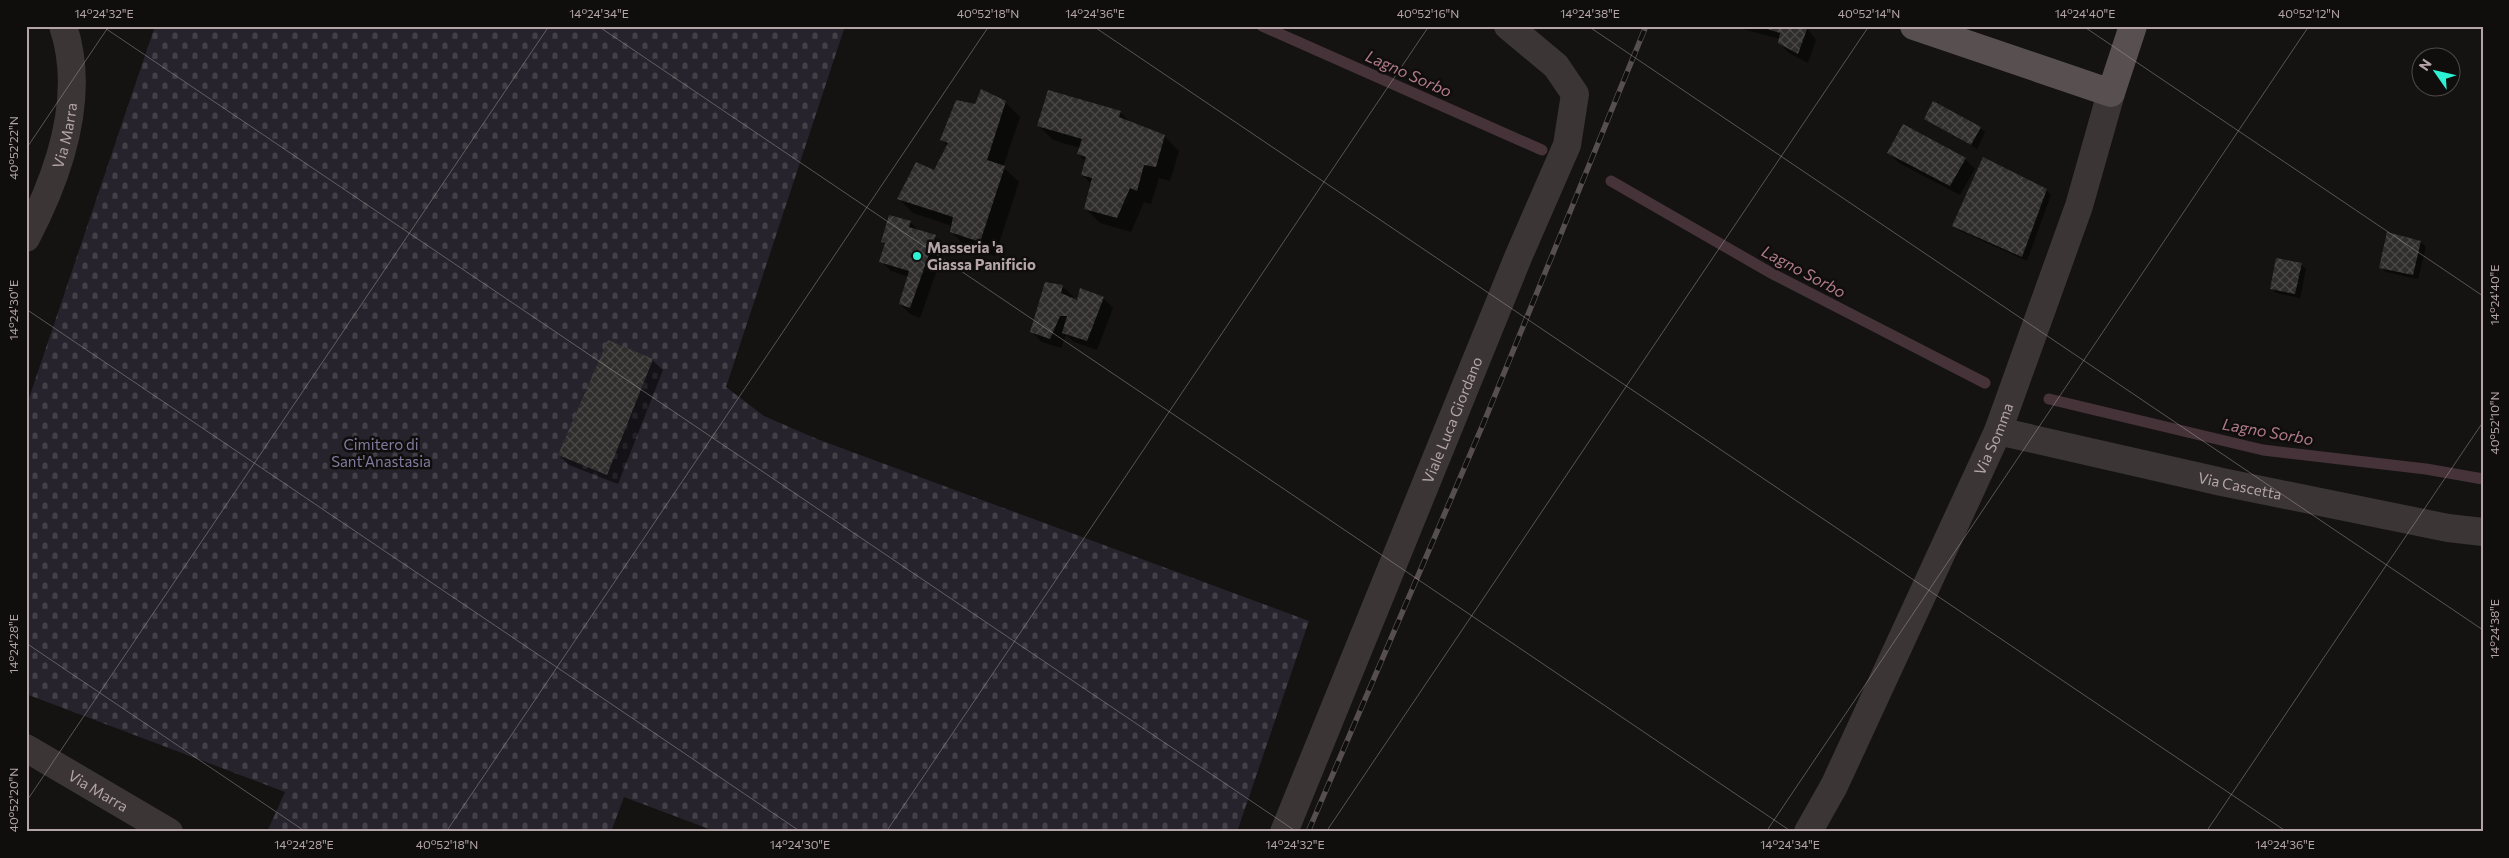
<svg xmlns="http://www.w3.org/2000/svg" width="2509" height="858" viewBox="0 0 2509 858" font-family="Commissioner,sans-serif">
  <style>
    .cemetery { fill: url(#cemetery-stones) }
    .shadow { fill: #0007 }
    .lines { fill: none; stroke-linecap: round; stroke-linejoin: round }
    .stream { stroke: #463339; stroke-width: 11 }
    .building { fill: url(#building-cross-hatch) }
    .minor { stroke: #3b3535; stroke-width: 28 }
    .major { stroke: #584f50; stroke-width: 28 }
    .rail-casing { stroke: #564e4f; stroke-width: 5.5 }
    .rail { stroke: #0f0e0d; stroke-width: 4; stroke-dasharray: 11; stroke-linecap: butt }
    .ticks { fill: none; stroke: #b4a4a6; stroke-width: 1; stroke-opacity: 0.45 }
    .poi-dot { fill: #2df1d4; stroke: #0f0e0d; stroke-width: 2 }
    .labels { text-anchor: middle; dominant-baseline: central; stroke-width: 5; stroke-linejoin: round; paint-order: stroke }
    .street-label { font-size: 15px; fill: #b4a4a6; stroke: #0f0e0d }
    .poi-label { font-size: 15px; font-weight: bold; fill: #b4a4a6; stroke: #0f0e0d; text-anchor: start }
    .park-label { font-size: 15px; fill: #847aa0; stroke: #0f0e0d }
    .water-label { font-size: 16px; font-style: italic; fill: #b07a8d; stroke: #0f0e0d }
    .neatline { fill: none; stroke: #b4a4a6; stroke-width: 2 }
    .ticks-label { font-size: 12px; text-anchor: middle; fill: #b4a4a6 }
  </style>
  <defs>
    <pattern id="cemetery-stones" width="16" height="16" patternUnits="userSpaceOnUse" patternTransform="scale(1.25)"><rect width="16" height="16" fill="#26232c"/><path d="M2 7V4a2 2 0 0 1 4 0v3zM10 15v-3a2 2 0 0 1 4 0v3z" fill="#434048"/></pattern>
    <pattern id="building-cross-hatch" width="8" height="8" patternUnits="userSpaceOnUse" patternTransform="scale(1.25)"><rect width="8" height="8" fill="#302e2d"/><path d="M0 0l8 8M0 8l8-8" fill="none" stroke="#4c4948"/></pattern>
  </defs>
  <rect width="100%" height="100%" fill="#141312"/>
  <path class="cemetery" d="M 155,26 L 845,26 L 726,387 L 764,416 L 817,439 L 1309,621 L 1237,832 L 717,832 L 624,797 L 611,832 L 267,832 L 285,792 L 26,694 L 26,407 Z"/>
  <path class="shadow" d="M 1732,26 L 1805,26 L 1816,40 L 1808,63 L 1789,53 L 1779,42 L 1780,39 Z
    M 1005,102 L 1020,117 L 1003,167 L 1019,182 L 995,256 L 965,246 L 951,231 L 952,226 L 913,213 L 899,199 L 935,172 L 948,146 L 942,140 L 975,106 Z
    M 1120,112 L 1132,124 L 1164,136 L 1179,151 L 1170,181 L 1159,178 L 1151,204 L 1144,202 L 1131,232 L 1100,223 L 1085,208 L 1092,184 L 1082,175 L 1086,162 L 1078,154 L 1080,148 L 1053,140 L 1039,126 Z
    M 1925,118 L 1980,128 L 1985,132 L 1977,149 Z
    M 1889,153 L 1965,159 L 1975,169 L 1960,195 L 1899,163 Z
    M 2046,190 L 2051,195 L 2027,261 L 1958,230 L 1953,225 Z
    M 910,222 L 919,231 L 935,237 L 945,247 L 920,318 L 910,314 L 900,304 L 909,277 L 891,271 L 881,261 L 886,246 L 882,242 Z
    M 2421,242 L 2426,247 L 2418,279 L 2386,272 L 2381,267 Z
    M 2301,264 L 2306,269 L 2300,298 L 2276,293 L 2271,288 Z
    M 1062,286 L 1073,296 L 1072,299 L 1078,302 L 1103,298 L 1113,308 L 1097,350 L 1074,342 L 1066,335 L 1061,348 L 1042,342 L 1032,332 Z
    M 652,360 L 663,370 L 618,484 L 569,465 L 559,455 Z"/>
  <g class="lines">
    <path class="stream" d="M 1262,26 L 1542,150
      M 1611,181 L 1771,273 L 1985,383
      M 2049,399 L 2263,450 L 2426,469 L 2483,479"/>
  </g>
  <path class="building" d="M 1758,26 L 1805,26 L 1807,29 L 1798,54 L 1778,43 L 1780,33 Z
    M 981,89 L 1006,101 L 987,160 L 1005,166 L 980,242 L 950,232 L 953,217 L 897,199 L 916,162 L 934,170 L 948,143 L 940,140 L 956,100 L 975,104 Z
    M 1048,90 L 1121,111 L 1119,117 L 1165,135 L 1156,167 L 1144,165 L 1137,191 L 1130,188 L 1117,218 L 1084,209 L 1092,178 L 1081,175 L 1086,157 L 1077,154 L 1082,139 L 1037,126 Z
    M 1933,101 L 1981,127 L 1971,145 L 1924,119 Z
    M 1903,124 L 1966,158 L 1950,186 L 1887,153 Z
    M 1983,157 L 2047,189 L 2022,257 L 1952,226 Z
    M 889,215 L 911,221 L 909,227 L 936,235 L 910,308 L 899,304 L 909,271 L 879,262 L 885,243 L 881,242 Z
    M 2387,232 L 2421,241 L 2413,275 L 2379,268 Z
    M 2276,258 L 2302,263 L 2295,294 L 2270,289 Z
    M 1045,282 L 1063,285 L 1061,293 L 1077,300 L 1080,288 L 1104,297 L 1087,341 L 1062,333 L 1067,316 L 1060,316 L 1050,339 L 1030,332 Z
    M 608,340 L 653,359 L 607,475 L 558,455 Z"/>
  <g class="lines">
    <g class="minor">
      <path id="s1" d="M 26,238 C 59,175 87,97 63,26"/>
      <path id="s2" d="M 1998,431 L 2222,482 L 2448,528 L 2483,532"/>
      <path id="s3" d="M 26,748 L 169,832"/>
      <path id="s4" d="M 1284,832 L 1519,255 L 1567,145 L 1575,94 L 1556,66 L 1508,26"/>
      <path id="s5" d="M 1808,832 L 1834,786 L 1998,431 L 2079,206 L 2111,93"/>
    </g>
    <path class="major" d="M 1914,26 L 2111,93 L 2133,26"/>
    <g class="rail-casing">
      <path id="rail" d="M 1308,832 L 1484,422 L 1646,26"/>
    </g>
    <use href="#rail" class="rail"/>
  </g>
  <path class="ticks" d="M 102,26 L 1297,832M 598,26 L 1792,832M 1093,26 L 2287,832M 1588,26 L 2483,630M 2083,26 L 2483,296M 26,149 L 109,26M 26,309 L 801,832M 26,643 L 306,832M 26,802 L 549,26M 446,832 L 989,26M 886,832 L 1429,26M 1326,832 L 1869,26M 1766,832 L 2309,26M 2206,832 L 2483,422"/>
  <circle class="poi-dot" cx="917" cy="256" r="5"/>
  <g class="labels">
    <g class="street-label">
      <text stroke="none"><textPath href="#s1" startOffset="110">Via Marra</textPath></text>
      <text stroke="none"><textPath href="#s4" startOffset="445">Viale Luca Giordano</textPath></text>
      <text stroke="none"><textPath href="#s5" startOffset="435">Via Somma</textPath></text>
      <text stroke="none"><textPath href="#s2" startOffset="248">Via Cascetta</textPath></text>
      <text stroke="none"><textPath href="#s3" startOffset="84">Via Marra</textPath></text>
    </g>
    <g class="poi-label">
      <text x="927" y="247">Masseria 'a<tspan x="927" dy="17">Giassa Panificio</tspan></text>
    </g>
    <g class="park-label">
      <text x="381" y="444">Cimitero di<tspan x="381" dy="17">Sant'Anastasia</tspan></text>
    </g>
    <g class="water-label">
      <text transform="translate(1409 73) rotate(24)">Lagno Sorbo</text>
      <text transform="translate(1804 271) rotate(28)">Lagno Sorbo</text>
      <text transform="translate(2268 431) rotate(10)">Lagno Sorbo</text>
    </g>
  </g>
  <rect width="2509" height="858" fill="none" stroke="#0f0e0d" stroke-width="55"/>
  <g transform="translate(2436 72) rotate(304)"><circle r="24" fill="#0f0e0d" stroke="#514a4a"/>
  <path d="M0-4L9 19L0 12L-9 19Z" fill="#2df1d4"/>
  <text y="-8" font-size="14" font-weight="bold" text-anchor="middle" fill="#b4a4a6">N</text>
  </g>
  <rect x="28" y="28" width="2454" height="802" class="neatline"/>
  <g class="ticks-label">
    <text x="104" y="18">14°24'32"E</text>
    <text x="599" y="18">14°24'34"E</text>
    <text x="988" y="18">40°52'18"N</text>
    <text x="1095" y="18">14°24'36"E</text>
    <text x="1428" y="18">40°52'16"N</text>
    <text x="1590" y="18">14°24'38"E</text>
    <text x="1869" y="18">40°52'14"N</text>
    <text x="2085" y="18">14°24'40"E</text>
    <text x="2309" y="18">40°52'12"N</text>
    <text transform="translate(14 148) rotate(-90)" y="4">40°52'22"N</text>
    <text transform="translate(2495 295) rotate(-90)" y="4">14°24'40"E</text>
    <text transform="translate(14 310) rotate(-90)" y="4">14°24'30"E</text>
    <text transform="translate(2495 423) rotate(-90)" y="4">40°52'10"N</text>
    <text transform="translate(2495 629) rotate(-90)" y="4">14°24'38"E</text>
    <text transform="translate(14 644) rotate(-90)" y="4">14°24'28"E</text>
    <text transform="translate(14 800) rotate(-90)" y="4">40°52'20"N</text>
    <text x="304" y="849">14°24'28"E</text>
    <text x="447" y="849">40°52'18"N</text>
    <text x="800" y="849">14°24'30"E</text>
    <text x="1295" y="849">14°24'32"E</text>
    <text x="1790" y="849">14°24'34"E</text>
    <text x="2285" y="849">14°24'36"E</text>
  </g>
</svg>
